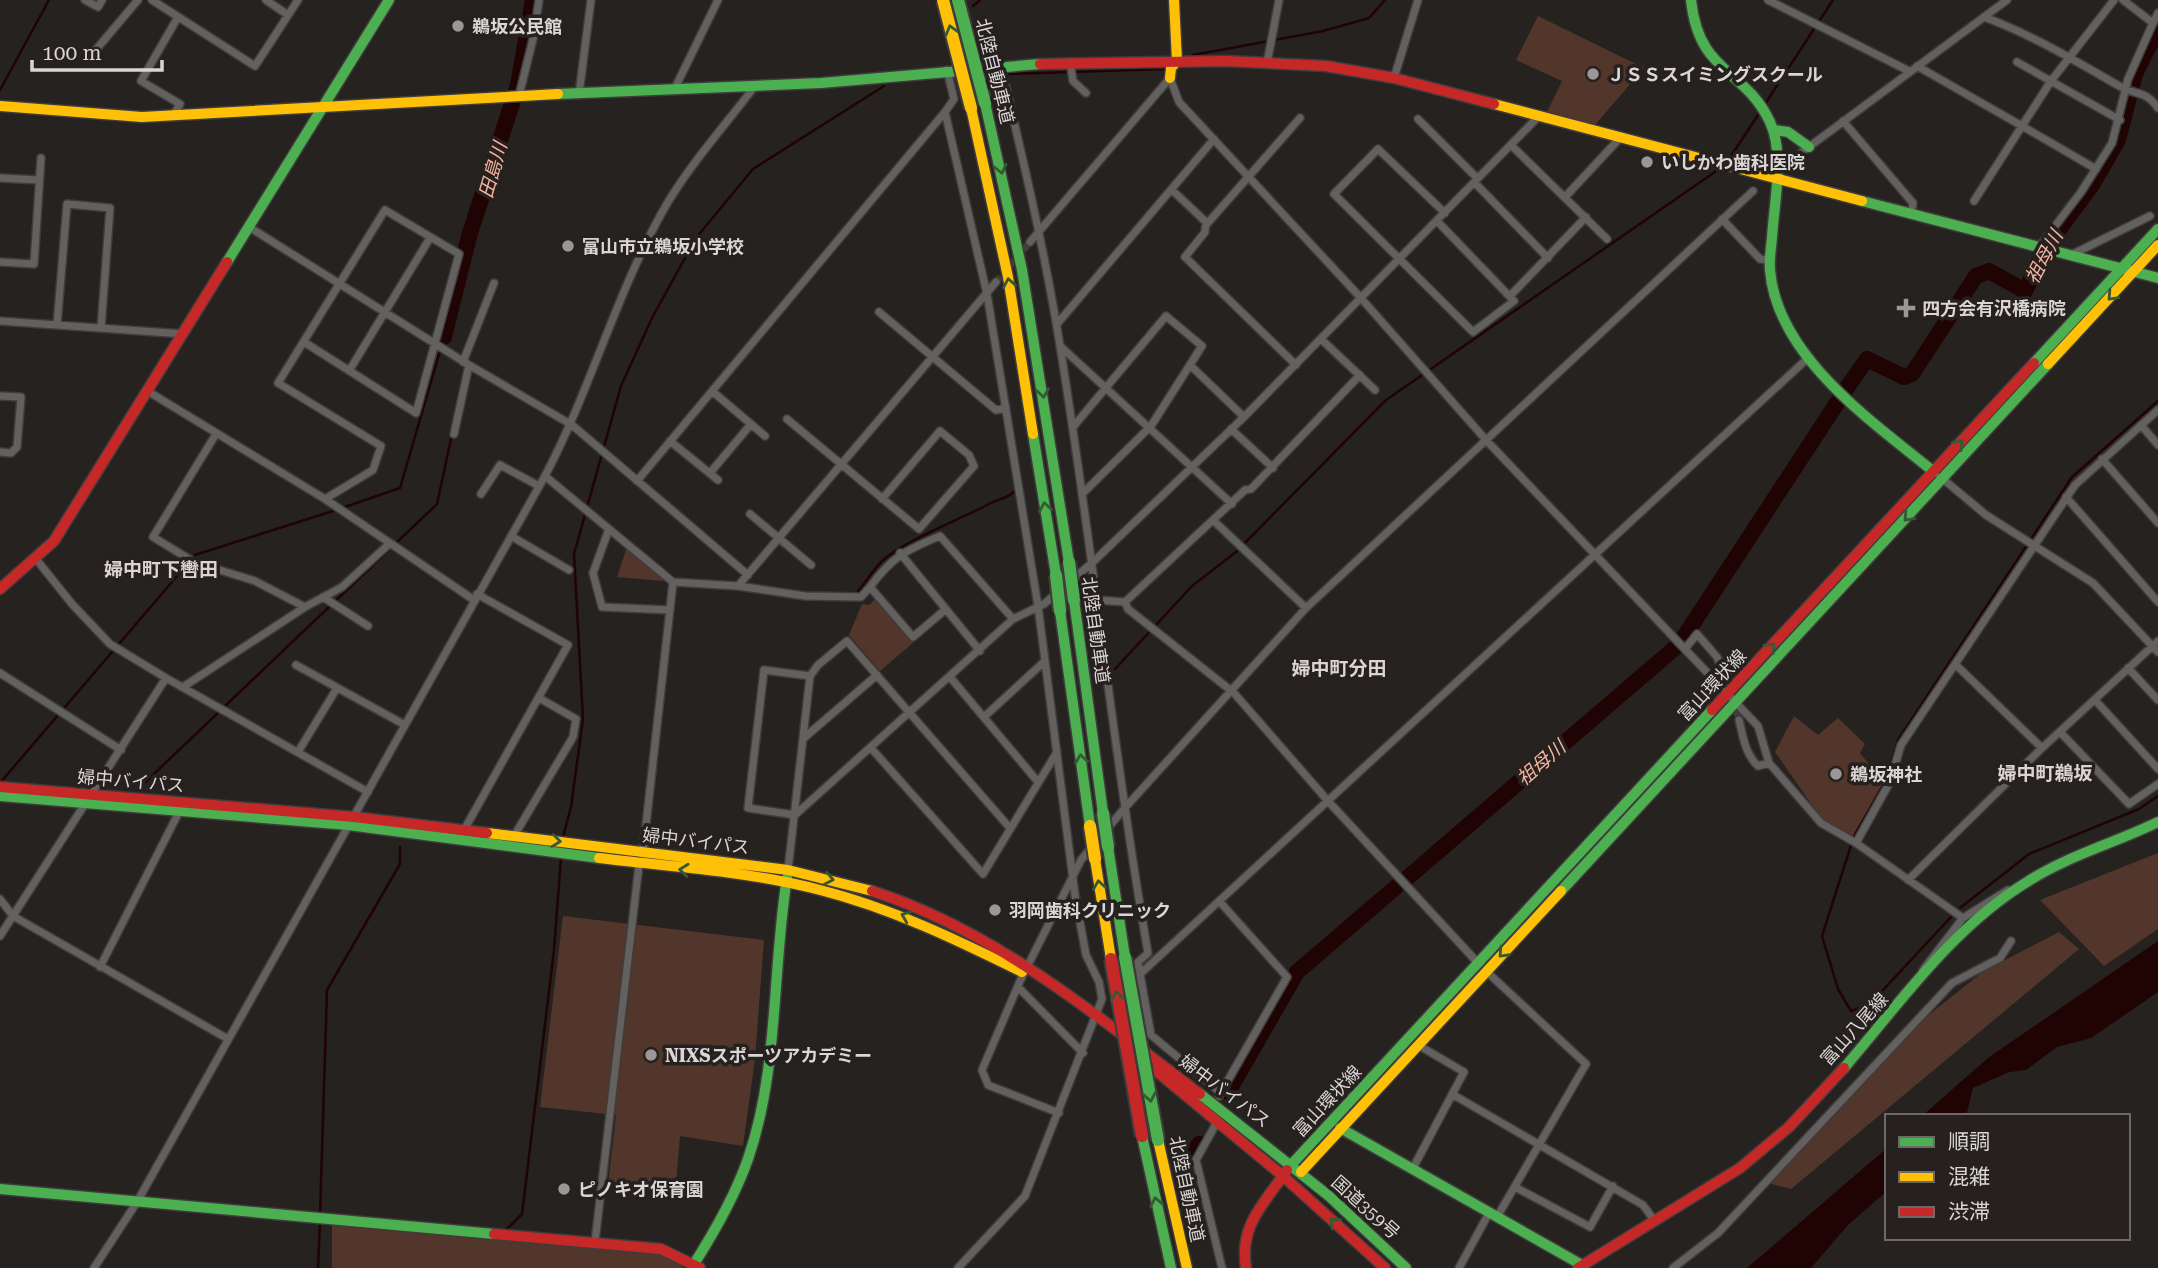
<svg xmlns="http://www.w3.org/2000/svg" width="2158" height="1268" viewBox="0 0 2158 1268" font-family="'Roboto Serif','Noto Sans JP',serif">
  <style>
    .green { fill: #53362b }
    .water { fill: #200303 }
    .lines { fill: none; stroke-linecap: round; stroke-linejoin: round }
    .stream { stroke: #200303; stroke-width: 2.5 }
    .river { stroke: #200303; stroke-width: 16 }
    .street-tunnel { stroke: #403d3b; stroke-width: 7; stroke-dasharray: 7 3.5; stroke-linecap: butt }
    .street-casing { stroke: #3f3c3b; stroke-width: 10 }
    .fast-casing { stroke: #3f3c3b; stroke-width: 13 }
    .slow-casing { stroke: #3f3c3b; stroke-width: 13 }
    .jam-casing { stroke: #3f3c3b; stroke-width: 13 }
    .street { stroke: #636160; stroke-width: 7 }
    .fast { stroke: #4caf50; stroke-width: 10 }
    .slow { stroke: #ffc107; stroke-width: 10 }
    .jam { stroke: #c62828; stroke-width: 10 }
    .fast-bridge-casing { stroke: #3f3c3b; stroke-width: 16; stroke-linecap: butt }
    .slow-bridge-casing { stroke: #3f3c3b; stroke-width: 16; stroke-linecap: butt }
    .jam-bridge-casing { stroke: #3f3c3b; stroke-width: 16; stroke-linecap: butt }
    .fast-bridge { stroke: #4caf50; stroke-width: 12 }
    .slow-bridge { stroke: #ffc107; stroke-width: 12 }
    .jam-bridge { stroke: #c62828; stroke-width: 12 }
    .oneway { stroke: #355a33 }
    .poi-dot { fill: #9b9796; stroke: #26211f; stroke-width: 2.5 }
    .labels { text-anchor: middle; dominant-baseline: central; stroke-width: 7; stroke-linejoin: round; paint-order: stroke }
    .poi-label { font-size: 18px; font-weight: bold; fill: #dad6d5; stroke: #26211f; text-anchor: start }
    .street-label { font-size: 18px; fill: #dad6d5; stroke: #26211f }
    .water-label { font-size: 19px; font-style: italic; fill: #f5b49e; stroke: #26211f }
    .neighbourhood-label { font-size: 19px; font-weight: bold; fill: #dbd4d1; stroke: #26211f }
  </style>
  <rect width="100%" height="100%" fill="#252220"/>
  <path class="green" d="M 1538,16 L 1644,68 L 1595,125 L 1547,112 L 1562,81 L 1516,60 Z
    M 627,547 L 665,581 L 617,577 Z
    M 876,598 L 914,642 L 880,671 L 849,635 L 862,604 L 869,605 Z
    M 1794,716 L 1818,735 L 1838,718 L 1865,744 L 1860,753 L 1883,782 L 1856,839 L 1821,818 L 1775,752 Z
    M 2158,853 L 2158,929 L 2104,966 L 2040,900 Z
    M 563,916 L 764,940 L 755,1059 L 743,1146 L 680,1136 L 675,1195 L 608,1185 L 616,1115 L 540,1107 Z
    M 2059,932 L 2079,949 L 1791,1189 L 1768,1183 L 1925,1018 L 1984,971 Z
    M 332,1225 L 598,1246 L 659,1254 L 679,1262 L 683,1268 L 332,1268 Z"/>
  <path class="water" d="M 2158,941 L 2158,992 L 2091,1038 L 2057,1047 L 2026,1070 L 2009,1072 L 1973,1088 L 1966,1116 L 1922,1116 L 1988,1058 Z
    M 1887,1148 L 1887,1191 L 1847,1226 L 1811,1268 L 1747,1268 Z"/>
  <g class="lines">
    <path class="stream" d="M 973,6 L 980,0
      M 1193,55 L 1323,31 L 1369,18 L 1385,0
      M 1009,74 L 1165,69
      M 0,90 L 49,0
      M 1763,107 L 1833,0
      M 1727,162 L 1760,112
      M 342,508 L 400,488 L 444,337
      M 858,591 C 866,582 873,570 882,561 C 902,542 963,518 991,503 C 1000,498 1007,499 1015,491
      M 1115,669 L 1192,586 L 1236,552 L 1386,400 L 1722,167
      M 224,707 L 437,504 L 451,439
      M 0,783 L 195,555 L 336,510
      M 138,789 L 219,712
      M 563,837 L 571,807 L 583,719 L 574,554 L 621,386 L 652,318 L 696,238 L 753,169 L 884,86
      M 1960,908 L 2029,854 L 2139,809 L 2158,796
      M 1951,917 L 1870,1004 L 1851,1011 L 1838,989 L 1822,936 L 1854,836 L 1886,780 L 1898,740 L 2072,477 L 2158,401
      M 320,1216 L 327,990 L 400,864 L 400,847
      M 506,1230 L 522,1214 L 554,950 L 561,857
      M 318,1268 L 320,1222"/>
    <path class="river" d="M 444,337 L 470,233 L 518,85 L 533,0
      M 1844,392 L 1867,359 L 1904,377 L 1912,374 L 1976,276 L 1989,271 L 2025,291 L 2049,243 L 2092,185 L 2118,140 L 2135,74 L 2158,28
      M 1682,640 L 1839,400
      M 1406,879 L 1676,647
      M 1228,1092 L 1297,972 L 1396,887
      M 1193,1153 L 1199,1144"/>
    <path class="street-tunnel" d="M 996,282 L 1030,242
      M 1726,679 L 1739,720"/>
    <g class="street-casing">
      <path id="street" d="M 85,0 L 98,7 L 102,0
        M 152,0 L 255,66 L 298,0
        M 266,0 L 288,15
        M 1768,0 L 1909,71
        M 2123,0 L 2153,23 L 2158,13
        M 1984,17 C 2033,35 2077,62 2121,87 C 2138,96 2145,90 2158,108
        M 94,52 L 138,0
        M 1070,62 L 1073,81 L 1086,93
        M 2017,62 L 2120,120
        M 1267,63 L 1279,0
        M 1001,66 C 1023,159 1045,252 1060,346 C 1093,548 1113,751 1148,953 L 1138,962 L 1140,974
        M 1917,66 L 2022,126 L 2051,81 L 2114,0
        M 947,70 L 954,99 L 945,112 L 987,294 L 1038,606 L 1075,895 L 1086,955 L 1099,982 L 1102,999 L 1025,1196 L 958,1268
        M 1394,78 L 1418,0
        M 674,90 L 718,0
        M 579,94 L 591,0
        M 519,96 L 534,35 L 539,0
        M 173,116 L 180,104 L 141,81 L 178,17
        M 1418,119 L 1477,178
        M 1843,121 L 1913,203 L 1911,215
        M 1511,145 L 1607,239
        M 1790,161 L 2007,0
        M 0,178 L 39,180
        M 1475,183 L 1548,258
        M 1172,190 L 1206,222 L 1205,232 L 1185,257 L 1296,365
        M 1566,196 L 1620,138
        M 1974,201 L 2022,126 L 2096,169
        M 1722,219 L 1760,259 L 1770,260
        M 1437,221 L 1514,301 L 1473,332 L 1334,194 L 1378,149 L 1445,213
        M 1206,225 L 1300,118
        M 249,227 L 469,365 L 572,425 L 748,575
        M 1030,242 L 1170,78 L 1179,102 L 1360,297 L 1486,440 L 1758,726 L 1769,763 L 1821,823 L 1856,843 L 1963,918
        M 2039,247 L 2081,192 L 2112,143 L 2128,79 L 2153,23
        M 2071,255 L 2150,216
        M 0,262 L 34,264 L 41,158
        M 1510,296 L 1586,217
        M 879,312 L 996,410 L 1006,408
        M 0,321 L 184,334
        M 1057,324 L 1214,139
        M 57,325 L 67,204 L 110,208 L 101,328
        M 1321,339 L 1375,390
        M 304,342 L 416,413 L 459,254 L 385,210 L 278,383 L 381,446 L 373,470 L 325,499
        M 1060,346 L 1232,504
        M 463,362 L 494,283
        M 1190,365 L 1244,417
        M 349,371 L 430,238
        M 712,391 L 765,436
        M 149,392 L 325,499 L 474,600
        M 0,396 L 21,397 L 17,447 L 11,453 L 0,452
        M 787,419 C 831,456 875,492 919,529 L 974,466 L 969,455 L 940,431 L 882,499
        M 2141,425 L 2158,445
        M 1073,427 L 1166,316 L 1202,346 L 1151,426 L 1082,494
        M 1231,429 L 1273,468
        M 216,434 L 153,537 L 194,562 L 255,581 L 305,607
        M 454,434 L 469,365
        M 670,441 L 718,480
        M 2102,459 L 2158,523
        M 710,473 L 751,424
        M 545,476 L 673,582 L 738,586 L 805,596 L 861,597 L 870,587
        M 1943,479 L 1986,515 L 2093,583 L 2158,652
        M 637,481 L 945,112
        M 481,494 L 500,465 L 539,486
        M 2066,497 L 2158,602
        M 750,514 L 811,565
        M 1215,522 L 1306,608
        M 609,529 L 593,573 L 602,607 L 670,610
        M 511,536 L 569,570
        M 900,553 L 980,651
        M 36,559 L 72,604 L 110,644 L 166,678 L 368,792
        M 738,586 L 996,282
        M 323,597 L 368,626
        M 1097,600 L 1125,602 L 1128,609 L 1234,693 L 1328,801 L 1478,963
        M 1125,602 L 1245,490 L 1251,489 L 1360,375
        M 946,609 L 913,637 L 870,587 C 892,557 906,550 940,536 L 1013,619
        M 1685,649 L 1697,634 L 1717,657 L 1726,679
        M 296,665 L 405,725
        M 1956,665 L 2042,748
        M 2128,668 L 2158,700
        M 0,673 L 121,750
        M 810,676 L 764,670 L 748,808 L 795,815 L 1013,619 L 1044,604 L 1093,562 L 1244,417 L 1537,118
        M 950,677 L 1038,782
        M 183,687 L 305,607 L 342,587 L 389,544
        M 2095,700 L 2158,769
        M 984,717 L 1045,661
        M 1739,720 C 1743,736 1745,754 1758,766 L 1769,763
        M 2061,733 L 2129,804 L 2158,784
        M 804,738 L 877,675
        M 871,748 L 983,874 L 1057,752
        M 298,752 L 337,688
        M 464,830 L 568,645 L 477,594
        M 514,836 L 573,737 L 576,719 L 539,698
        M 1856,843 L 1890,782 L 1901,745 L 2075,485 L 2158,410
        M 643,852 L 673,582
        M 788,870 L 810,676 L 818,665 L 847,641 L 1009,827
        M 1908,880 L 2042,748 L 2158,641
        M 0,899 L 13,916 L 228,1039
        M 0,936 L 166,678
        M 100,967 L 179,812
        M 1923,970 L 1963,918 L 2008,890
        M 1486,971 L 1586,1064 L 1497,1217
        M 1018,987 L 1083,1053
        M 1221,1093 L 1151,1035 L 1140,974 L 1808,358
        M 1452,1094 L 1643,1205 L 1654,1220
        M 1219,1096 L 1287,977 L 1220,902
        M 1059,1113 L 988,1085 L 982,1070 L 1020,981 L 1081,860 L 1123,810 L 1306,608 L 1753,191
        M 1217,1122 L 1196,1160 L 1222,1268
        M 1412,1170 L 1464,1072 L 1418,1045
        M 1515,1187 L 1590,1227 L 1613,1186
        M 595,1242 L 639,865
        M 94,1268 L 137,1202 L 545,476 C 592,387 617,289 668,202 C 693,161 726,124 755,86
        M 1459,1268 L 1489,1213
        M 1673,1268 L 1718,1233 L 1952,983 L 2000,958 L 2011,941"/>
    </g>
    <g class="fast-casing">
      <path id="fast" d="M 1691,0 C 1699,75 1744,67 1770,122 C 1785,155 1774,202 1772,238 C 1771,248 1769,260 1770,270 C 1777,357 1873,422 1934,472
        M 558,94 L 821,83 L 1040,64
        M 985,103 L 1022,270 L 1069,562
        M 1774,130 L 1788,132 L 1809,147
        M 1862,201 L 2158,278
        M 227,262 L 389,0
        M 2034,363 L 2158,229
        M 1033,434 L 1056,575
        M 1074,600 L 1103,813
        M 1060,611 L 1090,826
        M 0,796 L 348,825 L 599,858
        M 1108,847 L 1125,957
        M 1561,891 L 2048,364
        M 1844,1068 C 1899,1004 1953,927 2027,882 C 2067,856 2115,843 2158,822
        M 1200,1094 L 1329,1196 L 1406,1268
        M 1340,1128 L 1582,1265
        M 1142,1136 L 1171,1268
        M 1292,1164 L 1712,710
        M 0,1189 L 494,1234
        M 694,1264 C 715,1231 735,1196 748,1159 C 779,1069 772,971 787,878"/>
    </g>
    <g class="slow-casing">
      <path id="slow" d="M 1170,78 L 1171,68 L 1177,61 L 1174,0
        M 1494,104 L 1862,201
        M 0,106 L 142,117 L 558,94
        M 971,108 L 1008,277 L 1033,434
        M 2048,364 L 2158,245
        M 487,833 L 788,870 L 872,891
        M 599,858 C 672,867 748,871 820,890 C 891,908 957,940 1022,972
        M 1095,859 L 1111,959
        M 1158,1140 L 1187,1268
        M 1301,1172 L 1561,891"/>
    </g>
    <g class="jam-casing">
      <path id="jam" d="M 1040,64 L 1226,61 L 1326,66 L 1394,78 L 1494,104
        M 0,589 L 54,541 L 227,262
        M 1712,710 L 2034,363
        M 0,787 L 354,817 L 487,833
        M 872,891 C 996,931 1098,1017 1200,1094
        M 1155,1070 L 1283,1176 L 1385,1268
        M 494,1234 L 661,1249 L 700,1268
        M 1246,1268 C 1239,1225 1264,1204 1287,1170
        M 1578,1268 L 1740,1168 L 1789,1127 L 1844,1068"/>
    </g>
    <use href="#street" class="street"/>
    <use href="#fast" class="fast"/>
    <use href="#slow" class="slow"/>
    <use href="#jam" class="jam"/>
    <g class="fast-bridge-casing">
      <path id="fast-bridge" d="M 958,0 L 985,103
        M 1069,562 L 1074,600
        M 1056,575 L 1060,611
        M 1103,813 L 1108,847
        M 1125,957 L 1158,1140"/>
    </g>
    <g class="slow-bridge-casing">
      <path id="slow-bridge" d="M 943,0 L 971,108
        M 1090,826 L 1095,859"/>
    </g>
    <g class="jam-bridge-casing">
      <path id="jam-bridge" d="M 1111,959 L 1142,1136"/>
    </g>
    <use href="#fast-bridge" class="fast-bridge"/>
    <use href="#slow-bridge" class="slow-bridge"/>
    <use href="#jam-bridge" class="jam-bridge"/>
  </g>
  <defs><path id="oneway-chevron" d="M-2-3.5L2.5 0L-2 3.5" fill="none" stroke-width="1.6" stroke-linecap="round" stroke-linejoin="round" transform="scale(1.75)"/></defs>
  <g class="oneway">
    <use href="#oneway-chevron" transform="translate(951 30) rotate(-106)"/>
    <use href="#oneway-chevron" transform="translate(1001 169) rotate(77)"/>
    <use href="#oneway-chevron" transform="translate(1009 283) rotate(-100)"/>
    <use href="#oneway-chevron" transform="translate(2112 296) rotate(133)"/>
    <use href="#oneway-chevron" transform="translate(1043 393) rotate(81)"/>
    <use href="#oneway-chevron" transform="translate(1959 444) rotate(-47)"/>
    <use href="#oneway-chevron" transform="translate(1045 507) rotate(-99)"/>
    <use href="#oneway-chevron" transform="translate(1908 517) rotate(133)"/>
    <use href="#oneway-chevron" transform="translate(1771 647) rotate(-47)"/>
    <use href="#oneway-chevron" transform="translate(1081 759) rotate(-98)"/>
    <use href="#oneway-chevron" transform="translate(556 841) rotate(7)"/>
    <use href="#oneway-chevron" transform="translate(684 870) rotate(-174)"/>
    <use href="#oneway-chevron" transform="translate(829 879) rotate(11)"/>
    <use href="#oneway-chevron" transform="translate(1099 885) rotate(-99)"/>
    <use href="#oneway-chevron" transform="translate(906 916) rotate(-157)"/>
    <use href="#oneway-chevron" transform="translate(1503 953) rotate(133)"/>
    <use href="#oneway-chevron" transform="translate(1117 996) rotate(-100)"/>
    <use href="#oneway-chevron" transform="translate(1150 1097) rotate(80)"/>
    <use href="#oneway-chevron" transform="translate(1156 1202) rotate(-102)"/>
    <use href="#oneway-chevron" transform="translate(1334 1222) rotate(-138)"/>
  </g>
  <g class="poi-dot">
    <circle cx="458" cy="26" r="7"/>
    <circle cx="1593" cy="74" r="7"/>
    <circle cx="1647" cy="162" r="7"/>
    <circle cx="568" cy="246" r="7"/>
    <path d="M1902.5 297.5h7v7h7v7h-7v7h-7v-7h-7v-7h7z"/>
    <circle cx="1836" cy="774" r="7"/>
    <circle cx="995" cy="910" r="7"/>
    <circle cx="651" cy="1055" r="7"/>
    <circle cx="564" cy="1189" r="7"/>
  </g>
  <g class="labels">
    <g class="poi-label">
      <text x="472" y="26">鵜坂公民館</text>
      <text x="1607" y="74">ＪＳＳスイミングスクール</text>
      <text x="1661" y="162">いしかわ歯科医院</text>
      <text x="582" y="246">富山市立鵜坂小学校</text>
      <text x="1922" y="308">四方会有沢橋病院</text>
      <text x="1850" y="774">鵜坂神社</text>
      <text x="1009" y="910">羽岡歯科クリニック</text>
      <text x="665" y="1055">NIXSスポーツアカデミー</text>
      <text x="578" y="1189">ピノキオ保育園</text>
    </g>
    <g class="street-label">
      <text transform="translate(995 71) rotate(76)">北陸自動車道</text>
      <text transform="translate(1096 630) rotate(82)">北陸自動車道</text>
      <text transform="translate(1712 685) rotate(-47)">富山環状線</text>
      <text transform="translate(131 781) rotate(5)">婦中バイパス</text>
      <text transform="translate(696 841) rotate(7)">婦中バイパス</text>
      <text transform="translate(1854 1029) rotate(-48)">富山八尾線</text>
      <text transform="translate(1225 1091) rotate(37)">婦中バイパス</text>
      <text transform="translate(1327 1101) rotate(-47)">富山環状線</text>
      <text transform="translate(1187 1189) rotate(78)">北陸自動車道</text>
      <text transform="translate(1366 1207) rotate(42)">国道359号</text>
    </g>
    <g class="water-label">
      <text transform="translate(493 170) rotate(-74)">田島川</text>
      <text transform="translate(2044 257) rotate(-62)">祖母川</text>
      <text transform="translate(1541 763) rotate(-41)">祖母川</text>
    </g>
    <g class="neighbourhood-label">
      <text x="161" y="569">婦中町下轡田</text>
      <text x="1339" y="668">婦中町分田</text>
      <text x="2045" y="773">婦中町鵜坂</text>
    </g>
  </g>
  <rect x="1885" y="1114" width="245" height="126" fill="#26211f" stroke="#6e6968" stroke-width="2"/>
  <rect x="1899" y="1137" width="35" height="10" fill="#4caf50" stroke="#6e6968" stroke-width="2"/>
  <text x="1948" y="1149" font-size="21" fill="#dad6d5">順調</text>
  <rect x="1899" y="1172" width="35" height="10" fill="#ffc107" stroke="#6e6968" stroke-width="2"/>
  <text x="1948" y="1184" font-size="21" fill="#dad6d5">混雑</text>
  <rect x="1899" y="1207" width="35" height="10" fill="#c62828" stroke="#6e6968" stroke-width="2"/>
  <text x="1948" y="1219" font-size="21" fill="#dad6d5">渋滞</text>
  <path d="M32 60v10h130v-10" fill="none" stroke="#dad6d5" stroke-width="3.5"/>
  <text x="42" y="60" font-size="21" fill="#dad6d5" stroke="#26211f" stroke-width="5" paint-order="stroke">100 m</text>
</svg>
